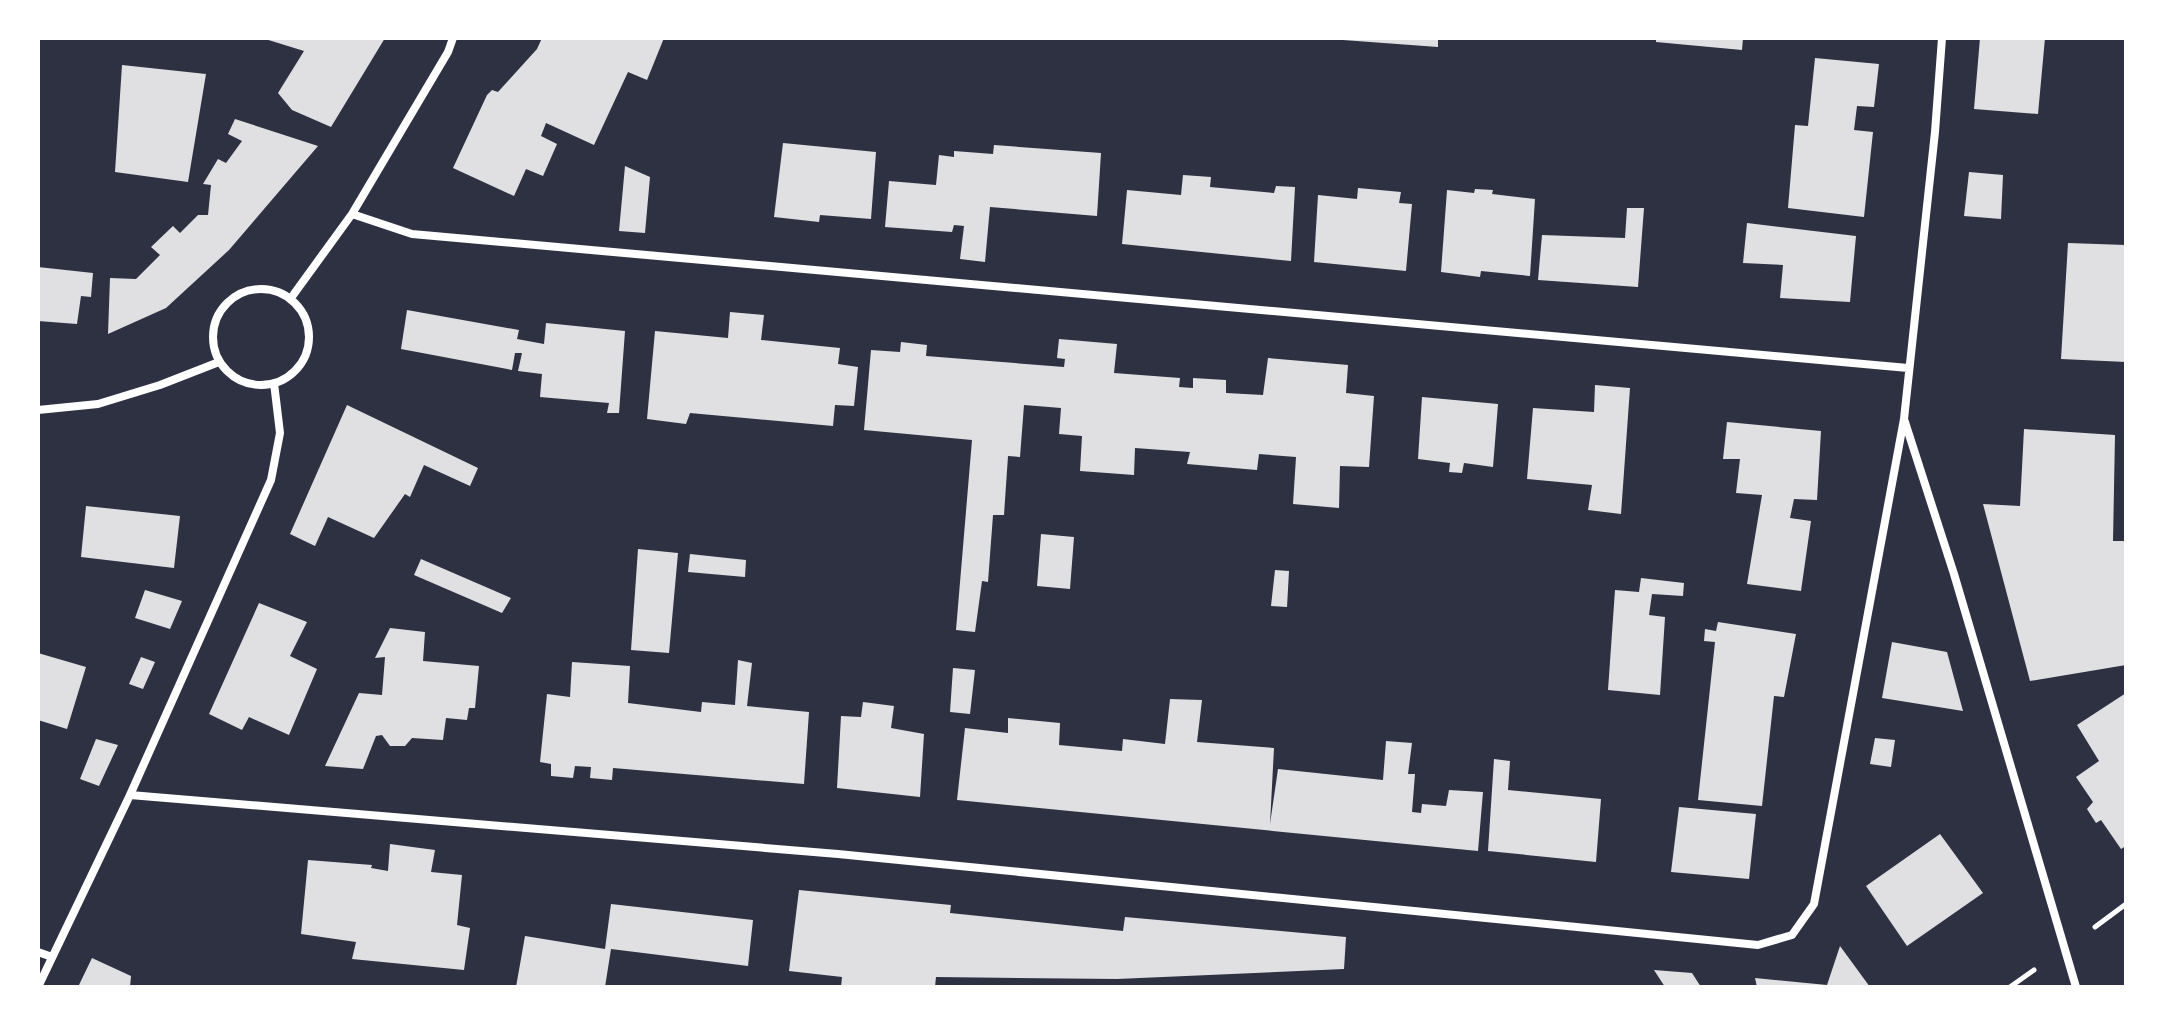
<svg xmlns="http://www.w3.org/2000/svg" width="2164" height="1025" viewBox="0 0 2164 1025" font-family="Raleway,sans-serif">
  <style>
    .building { fill: #e0e0e3 }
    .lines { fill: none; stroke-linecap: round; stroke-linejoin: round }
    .path { stroke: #fff; stroke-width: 5 }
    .minor { stroke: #fff; stroke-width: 8 }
  </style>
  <rect width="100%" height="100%" fill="#2d3142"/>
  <path class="building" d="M 262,38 L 385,38 L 331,127 L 292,110 L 278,93 L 304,51 Z
    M 542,38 L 664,38 L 647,80 L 628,72 L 594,145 L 546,123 L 541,136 L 557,144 L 543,176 L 526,169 L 514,196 L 453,168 L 487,95 L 492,90 L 498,92 L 537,49 Z
    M 1343,38 L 1438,38 L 1438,47 L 1343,40 Z
    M 1656,38 L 1743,38 L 1742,50 L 1656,42 Z
    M 1980,38 L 2045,38 L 2038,114 L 1974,109 Z
    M 1815,58 L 1879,64 L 1874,107 L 1857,106 L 1854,130 L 1873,132 L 1864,217 L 1788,208 L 1795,125 L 1808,126 Z
    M 122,65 L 206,74 L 188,182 L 115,172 Z
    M 235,119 L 318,146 L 229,250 L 166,308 L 108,334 L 110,278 L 136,279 L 160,255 L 151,247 L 173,226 L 180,233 L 198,215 L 208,215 L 211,185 L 203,184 L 218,159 L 226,163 L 242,141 L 228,134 Z
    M 783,143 L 876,152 L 871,219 L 820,215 L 819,222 L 774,217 Z
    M 994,145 L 1101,153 L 1097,216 L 990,207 L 985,262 L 960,259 L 964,226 L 954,225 L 952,232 L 885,227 L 889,181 L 936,185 L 939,155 L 954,157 L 954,151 L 993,154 Z
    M 625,166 L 650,177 L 645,233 L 619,231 Z
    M 1969,172 L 2003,175 L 2001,219 L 1964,216 Z
    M 1183,175 L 1211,177 L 1210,187 L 1274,193 L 1276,186 L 1295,187 L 1291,261 L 1122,244 L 1127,190 L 1181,195 Z
    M 1358,188 L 1401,192 L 1399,203 L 1412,204 L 1406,271 L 1314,262 L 1318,195 L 1357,199 Z
    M 1475,189 L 1493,190 L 1492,194 L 1535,199 L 1530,276 L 1481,271 L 1480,277 L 1441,272 L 1447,190 L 1474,193 Z
    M 1627,208 L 1644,208 L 1638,287 L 1538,280 L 1542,235 L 1625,238 Z
    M 1747,223 L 1856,236 L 1850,302 L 1780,298 L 1783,265 L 1743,263 Z
    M 2068,243 L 2126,245 L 2126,362 L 2061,359 Z
    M 38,267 L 93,273 L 91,297 L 81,296 L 77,324 L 38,321 Z
    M 407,310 L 519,330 L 517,339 L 544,344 L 546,323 L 625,331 L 619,413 L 607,413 L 609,403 L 540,397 L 542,374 L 518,371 L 522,353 L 515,353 L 512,370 L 401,349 Z
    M 730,312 L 764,315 L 761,340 L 840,348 L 838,364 L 858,367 L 854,406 L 835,405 L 833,426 L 690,413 L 686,424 L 647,419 L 655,331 L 728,338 Z
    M 1059,339 L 1117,344 L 1114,373 L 1180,378 L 1179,387 L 1193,388 L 1193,378 L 1226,380 L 1226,393 L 1263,395 L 1268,358 L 1348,365 L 1346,393 L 1374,396 L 1369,467 L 1340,466 L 1339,508 L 1293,504 L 1296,457 L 1259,454 L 1257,470 L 1187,464 L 1190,452 L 1135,448 L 1134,475 L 1080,471 L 1082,436 L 1059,434 L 1061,408 L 1024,405 L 1020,457 L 1008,456 L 1004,515 L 993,515 L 988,582 L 982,581 L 975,632 L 956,630 L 972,440 L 864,430 L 871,350 L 900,352 L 901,342 L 927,345 L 926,356 L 1064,367 L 1065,359 L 1057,358 Z
    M 1595,385 L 1630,388 L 1621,514 L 1588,510 L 1592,485 L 1527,479 L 1533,408 L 1594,412 Z
    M 1422,397 L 1498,404 L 1493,467 L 1464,463 L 1462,473 L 1449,472 L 1450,463 L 1418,459 Z
    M 347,405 L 478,468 L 470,486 L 424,465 L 410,497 L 405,494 L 374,538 L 328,517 L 315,546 L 290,534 Z
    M 1727,422 L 1821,431 L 1817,500 L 1794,499 L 1790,518 L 1811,521 L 1801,591 L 1747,584 L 1762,495 L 1736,493 L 1740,459 L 1723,459 Z
    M 2024,429 L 2115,435 L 2113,541 L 2126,541 L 2126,665 L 2030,681 L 1983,504 L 2020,506 Z
    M 86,506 L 180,516 L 174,568 L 81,557 Z
    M 1041,534 L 1074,537 L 1070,589 L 1037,586 Z
    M 638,549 L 678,553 L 669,653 L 631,650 Z
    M 690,554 L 746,560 L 745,577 L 688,572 Z
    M 421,559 L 511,598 L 502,613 L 414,575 Z
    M 1275,570 L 1289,571 L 1287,607 L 1271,606 Z
    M 1641,578 L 1684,583 L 1683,596 L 1652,594 L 1649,615 L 1665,617 L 1660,695 L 1608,690 L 1615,590 L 1639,592 Z
    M 145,590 L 182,601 L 170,629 L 135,618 Z
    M 259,603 L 307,622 L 290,656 L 317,669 L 289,735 L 249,717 L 242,730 L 209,714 Z
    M 1718,622 L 1796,634 L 1784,697 L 1774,696 L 1762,806 L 1698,800 L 1715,642 L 1704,641 L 1705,629 L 1716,631 Z
    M 390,628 L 425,632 L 423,661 L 479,666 L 475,708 L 469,708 L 467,720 L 446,718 L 443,740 L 412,738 L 405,746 L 390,746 L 382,735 L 376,736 L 363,769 L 325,766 L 359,693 L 382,695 L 385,657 L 375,658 Z
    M 1892,642 L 1947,652 L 1963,711 L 1882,698 Z
    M 38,653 L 86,667 L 67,729 L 38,720 Z
    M 141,657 L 155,662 L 143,689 L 129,684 Z
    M 738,660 L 752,663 L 747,706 L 809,712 L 804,784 L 613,768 L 612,780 L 590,778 L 591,767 L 575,766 L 573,778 L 551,776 L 551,764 L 540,762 L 547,694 L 570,697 L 572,662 L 630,666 L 628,703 L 701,712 L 702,702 L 735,705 Z
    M 953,668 L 975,670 L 970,714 L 950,712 Z
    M 2126,693 L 2126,846 L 2121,849 L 2101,820 L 2096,823 L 2087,809 L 2093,802 L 2076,777 L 2099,761 L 2077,725 Z
    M 1170,699 L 1202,700 L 1197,742 L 1274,748 L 1270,824 L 1278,769 L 1383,780 L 1386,741 L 1412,743 L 1408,774 L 1415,774 L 1412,812 L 1421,813 L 1422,804 L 1446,806 L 1449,790 L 1483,792 L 1478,851 L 957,800 L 965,728 L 1008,733 L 1008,718 L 1060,723 L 1059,745 L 1122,751 L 1123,739 L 1165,744 Z
    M 863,702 L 894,706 L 891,728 L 924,734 L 920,797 L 837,788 L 841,716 L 861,717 Z
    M 1875,738 L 1895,740 L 1891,767 L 1870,764 Z
    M 96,739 L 118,745 L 99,786 L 80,779 Z
    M 1494,759 L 1510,761 L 1508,790 L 1601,799 L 1596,862 L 1488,851 Z
    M 1679,807 L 1756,814 L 1749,879 L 1671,872 Z
    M 1940,834 L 1983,893 L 1907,946 L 1866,886 Z
    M 390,844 L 435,850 L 431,872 L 462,875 L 457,925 L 470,928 L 464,970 L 352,959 L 356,942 L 301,934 L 308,860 L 372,865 L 371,868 L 388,871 Z
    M 799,890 L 951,905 L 950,913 L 1123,931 L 1125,917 L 1346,937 L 1344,969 L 1117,979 L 936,977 L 935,987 L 841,987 L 842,977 L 789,971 Z
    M 611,904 L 753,920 L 748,966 L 611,949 L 605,987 L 516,987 L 525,936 L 605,949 Z
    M 1840,946 L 1870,987 L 1757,987 L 1755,978 L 1827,985 Z
    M 92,958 L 131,976 L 130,987 L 78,987 Z
    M 1654,970 L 1692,973 L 1701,987 L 1665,987 Z"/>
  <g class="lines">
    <path class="path" d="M 2095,927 L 2126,904
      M 2010,987 L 2034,970"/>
    <path class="minor" d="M 1942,38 L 1935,132 L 1904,419 L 1954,574 L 2076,987
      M 352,214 L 412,234 L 1908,368
      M213 337a48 48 0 1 1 96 0a48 48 0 1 1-96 0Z
      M 291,298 L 352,214 L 448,52 L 453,38
      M 38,410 L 98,404 L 160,385 L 219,362
      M 130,795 L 838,854 L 1758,945 L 1792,935 L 1814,904 L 1904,419
      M 38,952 L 52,957
      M 38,987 L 130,795 L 271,480 L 280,433 L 274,383"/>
  </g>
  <rect width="2164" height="1025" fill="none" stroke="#ffffff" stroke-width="80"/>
</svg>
